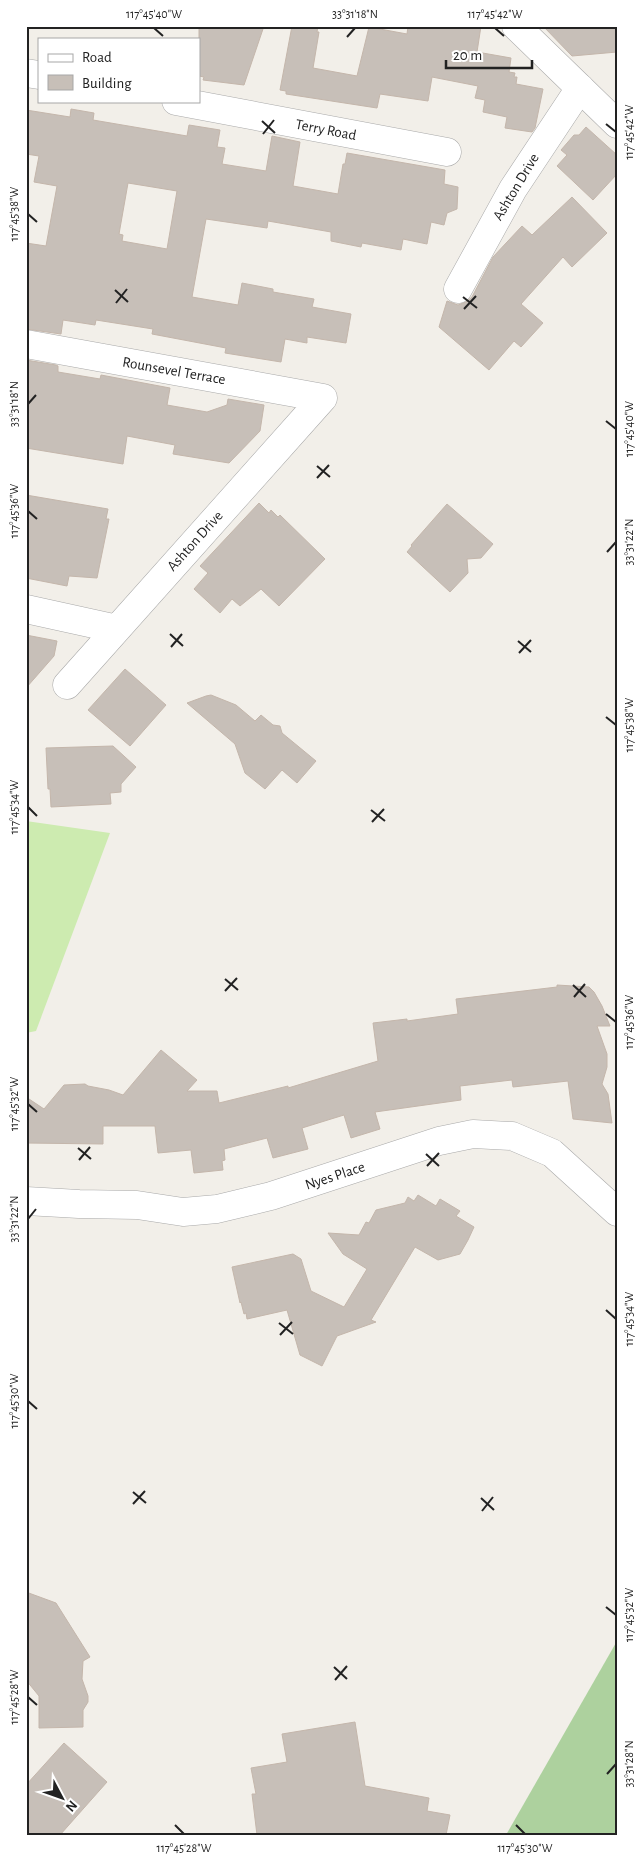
<svg xmlns="http://www.w3.org/2000/svg" width="643" height="1861" viewBox="0 0 643 1861" font-family="'Alegreya Sans',sans-serif">
  <style>
    .grass { fill: #cdebb0 }
    .forest { fill: #add19e }
    .building { fill: #c7bfb8; stroke: #c4b6ab; fill-rule: evenodd }
    .lines { fill: none; stroke-linecap: round; stroke-linejoin: round }
    .minor-casing { stroke: #a9a9a9; stroke-width: 29 }
    .tertiary-casing { stroke: #a9a9a9; stroke-width: 29 }
    .minor { stroke: #fff; stroke-width: 28 }
    .tertiary { stroke: #fff; stroke-width: 28 }
    .ticks { fill: none; stroke: #222; stroke-width: 2 }
    .labels { text-anchor: middle; dominant-baseline: central; stroke-width: 4.5; stroke-linejoin: round; paint-order: stroke }
    .street-label { font-size: 15px; fill: #222; stroke: #fff }
    .neatline { fill: none; stroke: #222; stroke-width: 2 }
    .ticks-label { font-size: 12px; text-anchor: middle; fill: #222 }
  </style>
  <rect width="100%" height="100%" fill="#f2efe9"/>
  <path class="grass" d="M 26,821 L 110,833 L 36,1031 L 26,1033 Z"/>
  <path class="forest" d="M 617,1641 L 617,1835 L 506,1835 Z"/>
  <path class="building" d="M 199,26 L 264,26 L 244,85 L 203,80 L 204,77 L 199,76 Z
    M 292,26 L 318,26 L 317,32 L 319,32 L 313,68 L 357,76 L 369,27 L 407,34 L 408,26 L 481,26 L 477,52 L 511,58 L 509,72 L 515,73 L 514,77 L 517,77 L 516,84 L 543,89 L 535,128 L 532,132 L 505,128 L 507,117 L 483,112 L 485,100 L 475,98 L 478,86 L 432,77 L 428,101 L 380,94 L 377,108 L 286,94 L 286,91 L 280,90 Z
    M 543,26 L 617,26 L 617,52 L 572,56 Z
    M 71,109 L 94,113 L 93,120 L 187,136 L 189,125 L 220,130 L 217,147 L 225,148 L 222,164 L 266,171 L 272,136 L 300,142 L 293,186 L 338,194 L 343,164 L 345,164 L 347,153 L 445,170 L 444,184 L 458,187 L 457,209 L 447,213 L 444,225 L 431,222 L 427,244 L 403,239 L 401,250 L 362,243 L 361,247 L 331,241 L 331,232 L 268,221 L 267,228 L 206,219 L 192,297 L 238,305 L 242,283 L 273,289 L 273,292 L 314,299 L 312,307 L 351,314 L 346,343 L 307,337 L 307,343 L 285,339 L 281,362 L 225,353 L 226,348 L 152,334 L 153,329 L 96,320 L 95,325 L 63,320 L 61,334 L 26,329 L 26,243 L 46,246 L 57,186 L 34,182 L 39,156 L 26,154 L 26,110 L 70,117 ZM 128,183 L 177,191 L 167,249 L 122,241 L 123,235 L 119,234 Z
    M 586,127 L 617,155 L 617,174 L 593,200 L 557,166 L 567,155 L 561,150 L 574,135 L 579,135 Z
    M 572,197 L 607,233 L 572,267 L 563,257 L 521,304 L 543,323 L 521,347 L 514,341 L 489,370 L 439,327 L 447,301 L 458,305 L 466,302 L 472,297 L 493,257 L 522,226 L 532,235 Z
    M 26,360 L 56,365 L 58,366 L 58,372 L 100,379 L 101,375 L 170,388 L 167,405 L 207,412 L 227,405 L 228,399 L 264,405 L 260,431 L 229,463 L 173,454 L 175,445 L 127,436 L 123,464 L 26,448 Z
    M 26,495 L 108,509 L 106,519 L 109,519 L 97,578 L 69,576 L 67,586 L 26,578 Z
    M 259,503 L 269,513 L 271,510 L 278,517 L 280,515 L 325,559 L 279,606 L 261,589 L 240,606 L 232,599 L 220,613 L 194,589 L 208,573 L 200,566 Z
    M 447,504 L 493,544 L 481,558 L 467,559 L 468,573 L 450,592 L 407,552 L 412,546 L 411,545 Z
    M 26,635 L 57,641 L 54,656 L 26,688 Z
    M 125,669 L 166,705 L 130,746 L 88,710 Z
    M 211,695 L 236,705 L 255,721 L 261,715 L 273,725 L 280,726 L 282,733 L 316,761 L 297,783 L 282,770 L 265,789 L 245,773 L 235,744 L 187,703 L 206,696 Z
    M 113,746 L 136,767 L 121,784 L 121,792 L 110,793 L 111,804 L 51,807 L 50,789 L 48,789 L 46,748 Z
    M 557,985 L 589,987 L 594,992 L 602,1006 L 610,1026 L 597,1026 L 607,1054 L 607,1067 L 602,1084 L 608,1094 L 612,1123 L 573,1119 L 568,1081 L 513,1087 L 512,1080 L 460,1086 L 461,1100 L 375,1112 L 380,1129 L 351,1138 L 344,1115 L 302,1128 L 308,1149 L 273,1158 L 267,1138 L 224,1149 L 225,1160 L 222,1161 L 223,1170 L 194,1173 L 191,1150 L 158,1153 L 155,1126 L 103,1126 L 103,1144 L 26,1143 L 26,1097 L 44,1109 L 64,1085 L 85,1084 L 88,1086 L 109,1090 L 123,1095 L 161,1050 L 197,1080 L 187,1091 L 217,1091 L 219,1103 L 288,1086 L 288,1088 L 378,1061 L 373,1023 L 407,1019 L 407,1021 L 458,1014 L 456,999 L 557,987 Z
    M 418,1195 L 436,1206 L 440,1199 L 460,1211 L 456,1216 L 474,1227 L 468,1240 L 460,1254 L 438,1260 L 415,1247 L 371,1320 L 376,1322 L 337,1336 L 322,1366 L 300,1355 L 287,1310 L 247,1319 L 246,1313 L 244,1314 L 241,1302 L 240,1303 L 232,1267 L 293,1254 L 301,1259 L 311,1291 L 344,1307 L 367,1269 L 343,1254 L 328,1233 L 359,1235 L 366,1222 L 369,1223 L 376,1210 L 405,1203 L 408,1197 L 414,1201 Z
    M 26,1592 L 56,1603 L 90,1657 L 83,1661 L 82,1679 L 88,1696 L 88,1702 L 83,1710 L 83,1727 L 39,1728 L 39,1696 L 26,1680 Z
    M 355,1722 L 365,1786 L 429,1798 L 427,1811 L 450,1815 L 446,1835 L 257,1835 L 252,1794 L 256,1794 L 251,1768 L 287,1762 L 282,1734 Z
    M 64,1743 L 107,1782 L 60,1835 L 26,1835 L 26,1785 Z"/>
  <g class="lines">
    <g class="minor-casing">
      <path id="minor" d="M 26,73 L 39,75
        M 176,101 L 447,152
        M 458,289 L 513,189 L 580,88
        M 26,344 L 323,398
        M 26,609 L 117,629
        M 67,685 L 323,398"/>
    </g>
    <g class="tertiary-casing">
      <path id="tertiary" d="M 516,26 L 617,124
        M 26,1201 L 79,1204 L 137,1205 L 183,1212 L 217,1209 L 271,1196 L 439,1141 L 473,1134 L 512,1136 L 552,1153 L 617,1212"/>
    </g>
    <use href="#minor" class="minor"/>
    <use href="#tertiary" class="tertiary"/>
  </g>
  <path class="ticks" d="M 154,28 L 163,36M 495,28 L 504,36M 347,37 L 355,28M 262,121 L 275,133M 606,124 L 616,132M 263,134 L 274,120M 28,214 L 37,222M 115,290 L 128,302M 463,297 L 477,308M 116,303 L 127,289M 464,309 L 476,296M 28,404 L 36,395M 606,421 L 616,429M 317,466 L 330,477M 317,478 L 329,465M 28,511 L 37,519M 607,552 L 616,542M 170,634 L 183,646M 518,641 L 531,652M 171,647 L 182,634M 519,653 L 531,640M 606,717 L 616,725M 28,807 L 37,816M 371,810 L 385,821M 372,822 L 384,809M 225,979 L 238,990M 573,985 L 586,997M 225,991 L 237,978M 574,997 L 585,984M 606,1014 L 616,1022M 28,1104 L 37,1112M 78,1148 L 91,1159M 426,1154 L 439,1166M 79,1160 L 90,1147M 427,1166 L 439,1153M 28,1219 L 36,1209M 606,1310 L 616,1319M 279,1323 L 293,1334M 280,1335 L 292,1322M 28,1401 L 37,1409M 133,1492 L 146,1503M 481,1498 L 494,1510M 133,1504 L 145,1491M 482,1511 L 493,1497M 606,1607 L 616,1615M 334,1667 L 347,1679M 335,1680 L 347,1666M 28,1697 L 37,1705M 607,1774 L 616,1764M 175,1825 L 184,1834M 516,1825 L 525,1834"/>
  <g class="labels">
    <g class="street-label">
      <text transform="translate(326 130) rotate(11)">Terry Road</text>
      <text transform="translate(516 187) rotate(-59)">Ashton Drive</text>
      <text transform="translate(174 371) rotate(10)">Rounsevel Terrace</text>
      <text transform="translate(195 541) rotate(-48)">Ashton Drive</text>
      <text transform="translate(335 1176) rotate(-18)">Nyes Place</text>
    </g>
  </g>
  <rect width="643" height="1861" fill="none" stroke="#ffffff" stroke-width="55"/>
  <rect x="38" y="38" width="162" height="65" fill="#ffffff" stroke="#a7a7a7"/>
  <rect x="48" y="54" width="25" height="8" fill="#ffffff" stroke="#a7a7a7"/>
  <text x="82" y="62" font-size="15" fill="#222222">Road</text>
  <rect x="48" y="75" width="25" height="15" fill="#c7bfb8" stroke="#a7a7a7"/>
  <text x="82" y="88" font-size="15" fill="#222222">Building</text>
  <g transform="translate(62 1798) rotate(131)" stroke="#ffffff" stroke-width="4" paint-order="stroke">
  <path d="M0-4L9 19L0 12L-9 19Z" fill="#222222"/>
  <text y="-8" font-size="14" font-weight="bold" text-anchor="middle" fill="#222222">N</text>
  </g>
  <path d="M446 60v8h86v-8" fill="none" stroke="#222222" stroke-width="2.5"/>
  <text x="453" y="60" font-size="15" fill="#222222" stroke="#ffffff" stroke-width="4" paint-order="stroke">20 m</text>
  <rect x="28" y="28" width="588" height="1806" class="neatline"/>
  <g class="ticks-label">
    <text x="154" y="18">117°45'40"W</text>
    <text x="355" y="18">33°31'18"N</text>
    <text x="495" y="18">117°45'42"W</text>
    <text transform="translate(629 132) rotate(-90)" y="4">117°45'42"W</text>
    <text transform="translate(14 214) rotate(-90)" y="4">117°45'38"W</text>
    <text transform="translate(14 404) rotate(-90)" y="4">33°31'18"N</text>
    <text transform="translate(629 429) rotate(-90)" y="4">117°45'40"W</text>
    <text transform="translate(14 511) rotate(-90)" y="4">117°45'36"W</text>
    <text transform="translate(629 542) rotate(-90)" y="4">33°31'22"N</text>
    <text transform="translate(629 725) rotate(-90)" y="4">117°45'38"W</text>
    <text transform="translate(14 807) rotate(-90)" y="4">117°45'34"W</text>
    <text transform="translate(629 1022) rotate(-90)" y="4">117°45'36"W</text>
    <text transform="translate(14 1104) rotate(-90)" y="4">117°45'32"W</text>
    <text transform="translate(14 1219) rotate(-90)" y="4">33°31'22"N</text>
    <text transform="translate(629 1319) rotate(-90)" y="4">117°45'34"W</text>
    <text transform="translate(14 1401) rotate(-90)" y="4">117°45'30"W</text>
    <text transform="translate(629 1615) rotate(-90)" y="4">117°45'32"W</text>
    <text transform="translate(14 1697) rotate(-90)" y="4">117°45'28"W</text>
    <text transform="translate(629 1764) rotate(-90)" y="4">33°31'28"N</text>
    <text x="184" y="1852">117°45'28"W</text>
    <text x="525" y="1852">117°45'30"W</text>
  </g>
</svg>
